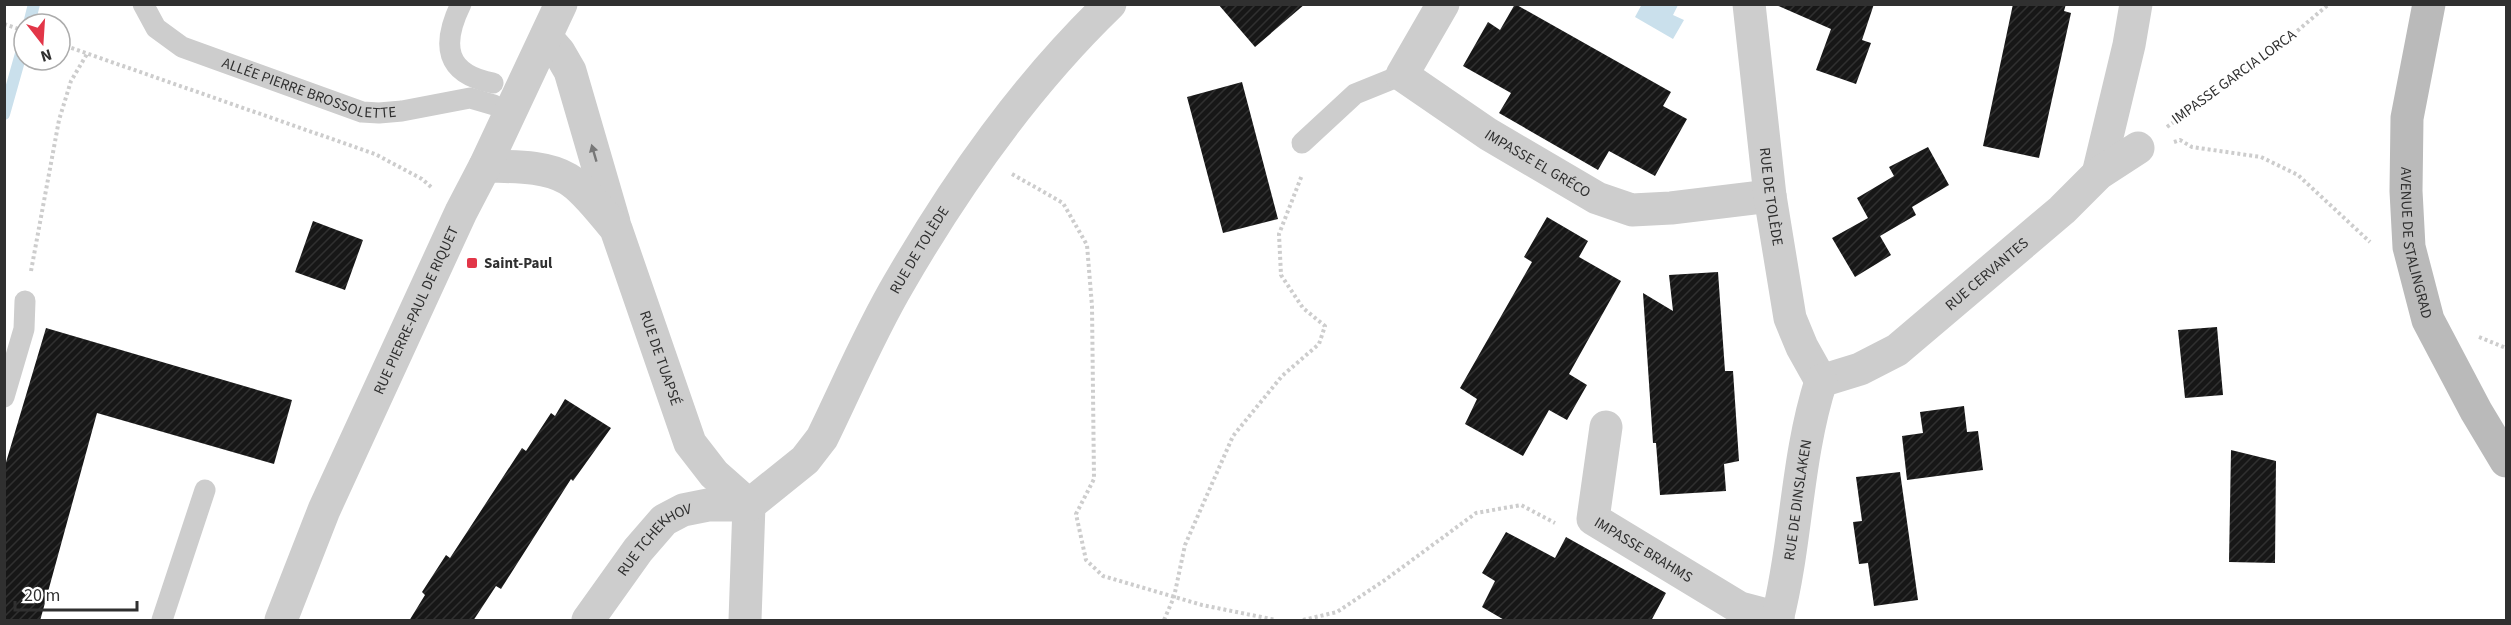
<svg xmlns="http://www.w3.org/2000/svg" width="2511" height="625" viewBox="0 0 2511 625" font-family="'Source Sans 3',sans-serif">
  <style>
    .water { fill: #cae0ec }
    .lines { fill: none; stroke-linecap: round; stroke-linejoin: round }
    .stream { stroke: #cae0ec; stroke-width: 12 }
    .building { fill: url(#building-hatch) }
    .path { stroke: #cdcdcd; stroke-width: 4; stroke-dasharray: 3 3; stroke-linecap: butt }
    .service { stroke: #cdcdcd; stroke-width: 21 }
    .minor { stroke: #cdcdcd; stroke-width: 33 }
    .tertiary { stroke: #cdcdcd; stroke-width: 33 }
    .secondary { stroke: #bababa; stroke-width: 33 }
    .oneway { fill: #777 }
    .poi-dot { fill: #e23648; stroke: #fff; stroke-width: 2 }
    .labels { text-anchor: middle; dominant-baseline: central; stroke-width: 6; stroke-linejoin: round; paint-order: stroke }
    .street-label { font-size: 15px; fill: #303030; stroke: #fff }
    .poi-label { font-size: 15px; font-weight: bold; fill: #303030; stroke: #fff; text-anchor: start }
  </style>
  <defs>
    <pattern id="building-hatch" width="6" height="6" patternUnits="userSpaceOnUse" patternTransform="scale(1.5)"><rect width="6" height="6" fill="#171717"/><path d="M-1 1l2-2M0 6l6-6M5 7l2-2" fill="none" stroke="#303030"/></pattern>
  </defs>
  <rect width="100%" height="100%" fill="#fff"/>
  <path class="water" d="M 1642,4 L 1678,5 L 1673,15 L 1684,20 L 1673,39 L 1635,17 Z"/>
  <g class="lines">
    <path class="stream" d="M 29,24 L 34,4
      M 4,114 L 24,43"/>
  </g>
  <path class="building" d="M 1218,4 L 1305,4 L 1255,47 Z
    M 1515,4 L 1671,92 L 1663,106 L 1687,119 L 1655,176 L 1609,151 L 1598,170 L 1499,113 L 1511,93 L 1463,66 L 1488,22 L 1500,30 Z
    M 1774,4 L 1874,4 L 1862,40 L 1871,43 L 1856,84 L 1816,70 L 1831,29 Z
    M 2013,4 L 2066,4 L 2064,11 L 2071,13 L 2039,158 L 1983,146 Z
    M 1242,82 L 1278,219 L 1223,233 L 1187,97 Z
    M 1928,147 L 1949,185 L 1912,207 L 1916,215 L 1880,236 L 1891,255 L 1855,277 L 1832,238 L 1868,218 L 1857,198 L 1894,176 L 1889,167 Z
    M 1547,217 L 1588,241 L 1579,257 L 1621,281 L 1569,374 L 1587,385 L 1567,420 L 1549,410 L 1523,456 L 1465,424 L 1477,399 L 1460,388 L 1532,262 L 1524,257 Z
    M 313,221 L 363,240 L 345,290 L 295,272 Z
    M 1718,272 L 1725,371 L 1733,371 L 1739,461 L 1724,464 L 1726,491 L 1660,495 L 1656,443 L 1653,443 L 1643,293 L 1673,311 L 1669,275 Z
    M 2217,327 L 2223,395 L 2185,398 L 2178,330 Z
    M 46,328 L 292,400 L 274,464 L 97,413 L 40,621 L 4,621 L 4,469 Z
    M 565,399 L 611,428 L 573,481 L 571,479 L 501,589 L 496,586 L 473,621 L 409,621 L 425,595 L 422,592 L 446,555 L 450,558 L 522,448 L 526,451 L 551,413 L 555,416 Z
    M 1964,406 L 1967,432 L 1978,431 L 1983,470 L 1907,480 L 1902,436 L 1923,433 L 1920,412 Z
    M 2231,450 L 2276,461 L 2275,563 L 2229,562 Z
    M 1900,472 L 1918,600 L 1874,606 L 1868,563 L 1859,564 L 1853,522 L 1862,521 L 1856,477 Z
    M 1506,532 L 1555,558 L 1566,537 L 1666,593 L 1651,621 L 1506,621 L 1482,607 L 1495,581 L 1482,573 Z"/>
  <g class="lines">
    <path class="path" d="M 4,24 L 24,31
      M 60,44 L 375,154 L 422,179 L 431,187
      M 2167,127 L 2283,43 L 2329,4
      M 2174,142 L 2180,140 L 2192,147 L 2261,157 L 2298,175 L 2370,242
      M 1012,174 L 1063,203 L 1087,245 L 1092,306 L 1094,479 L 1076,514 L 1086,560 L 1103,576 L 1202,605 L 1276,620
      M 31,271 L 59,120 L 71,81 L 87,54
      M 2479,337 L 2506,348
      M 1164,620 L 1174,597 L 1185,545 L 1233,436 L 1282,376 L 1319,344 L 1325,326 L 1303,308 L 1281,275 L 1279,234 L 1302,175
      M 1303,620 L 1337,612 L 1385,580 L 1476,513 L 1521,505 L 1555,523"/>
    <g class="service">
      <path id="s1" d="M 143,4 L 156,28 L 182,47 L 362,112 L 379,113 L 402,111 L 470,98 L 494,105"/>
      <path d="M 461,4 C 441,45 445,74 493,83"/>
      <path d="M 1302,143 L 1355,94 L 1402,75"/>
      <path d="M 4,397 L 24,329 L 25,301"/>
      <path d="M 162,620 L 205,490"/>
    </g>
    <g class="minor">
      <path id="s2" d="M 1443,4 L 1402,75 L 1488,134 L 1597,198 L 1632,210 L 1671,208 L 1770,196"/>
      <path id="s3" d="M 1749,4 L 1770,196 L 1790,318 L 1802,347 L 1821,381"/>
      <path d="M 546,37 L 559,52 L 570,71 L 614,222"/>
      <path id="s4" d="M 485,166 C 512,167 544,165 568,179 C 585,189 603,214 616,229 L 690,443 L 714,474 L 749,505 L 745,620"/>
      <path d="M 2098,174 L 2129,45 L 2136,4"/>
      <path id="s5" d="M 1821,381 L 1860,369 L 1897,350 L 2062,210 L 2098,174 L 2138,148"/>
      <path id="s6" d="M 1606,427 L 1593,519 L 1740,608 L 1778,618"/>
      <path id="s7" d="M 588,620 L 638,550 L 664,520 L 683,510 L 708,505 L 749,505 L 805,460 L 822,438 C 847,387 870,332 899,283 C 958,181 1025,86 1110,4"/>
      <path id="s8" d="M 1777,620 C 1797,541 1796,459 1821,381"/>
    </g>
    <path class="tertiary" id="s9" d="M 281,620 L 324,510 L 461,212 L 485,166 L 561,4"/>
    <path class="secondary" id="s10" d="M 2429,4 L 2407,118 L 2406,191 L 2409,247 L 2428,320 L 2476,411 L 2506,461"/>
  </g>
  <defs><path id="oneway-solid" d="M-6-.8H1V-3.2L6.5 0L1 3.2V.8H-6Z" transform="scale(1.5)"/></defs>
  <use class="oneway" href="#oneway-solid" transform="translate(594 153) rotate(-106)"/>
  <rect class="poi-dot" x="466" y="257" width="12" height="12" rx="3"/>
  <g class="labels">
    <g class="street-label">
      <text transform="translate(2234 77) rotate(-36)">IMPASSE GARCIA LORCA</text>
      <text stroke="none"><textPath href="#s1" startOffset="194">ALLÉE PIERRE BROSSOLETTE</textPath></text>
      <text stroke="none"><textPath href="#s2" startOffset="244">IMPASSE EL GRÉCO</textPath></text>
      <text stroke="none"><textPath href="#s3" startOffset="194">RUE DE TOLÈDE</textPath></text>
      <text stroke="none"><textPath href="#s10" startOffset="242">AVENUE DE STALINGRAD</textPath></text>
      <text stroke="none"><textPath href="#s7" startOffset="525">RUE DE TOLÈDE</textPath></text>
      <text stroke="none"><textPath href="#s5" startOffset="200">RUE CERVANTES</textPath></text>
      <text stroke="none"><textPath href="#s9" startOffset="338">RUE PIERRE-PAUL DE RIQUET</textPath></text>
      <text stroke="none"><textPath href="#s4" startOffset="291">RUE DE TUAPSÉ</textPath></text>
      <text stroke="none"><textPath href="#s8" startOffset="122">RUE DE DINSLAKEN</textPath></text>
      <text stroke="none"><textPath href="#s7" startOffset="106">RUE TCHEKHOV</textPath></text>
      <text stroke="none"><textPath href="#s6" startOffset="152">IMPASSE BRAHMS</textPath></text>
    </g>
    <g class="poi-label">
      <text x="484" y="263">Saint-Paul</text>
    </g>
  </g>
  <rect width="2511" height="625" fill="none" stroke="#303030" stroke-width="12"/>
  <g transform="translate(42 42) rotate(163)"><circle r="28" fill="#ffffff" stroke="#acacac" stroke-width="1.5"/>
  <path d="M0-4.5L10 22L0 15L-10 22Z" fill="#e23648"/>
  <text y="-9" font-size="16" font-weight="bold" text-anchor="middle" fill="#303030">N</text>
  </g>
  <path d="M15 601v9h122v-9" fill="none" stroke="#303030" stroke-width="3"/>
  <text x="24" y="601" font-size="18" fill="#303030" stroke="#ffffff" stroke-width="4.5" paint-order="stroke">20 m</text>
</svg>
